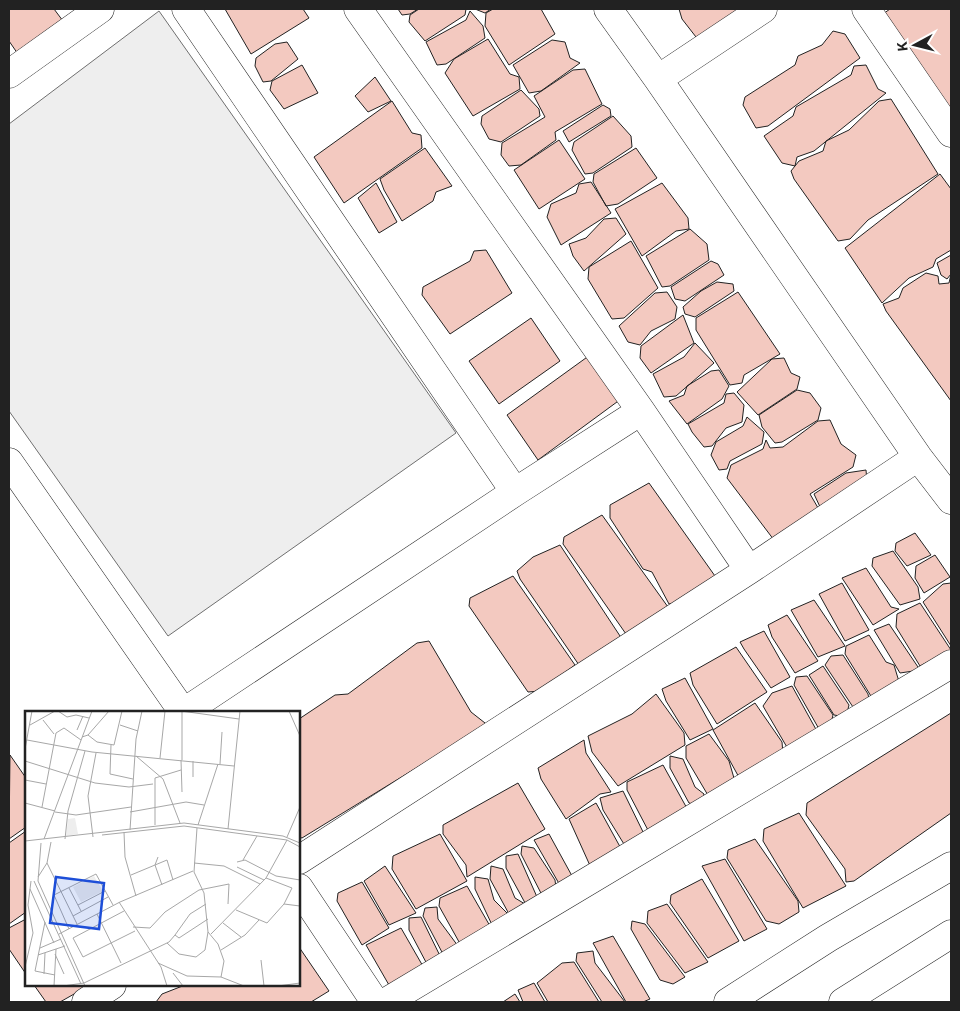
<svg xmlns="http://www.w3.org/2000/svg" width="960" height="1011" viewBox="0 0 960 1011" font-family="'IBM Plex Sans',sans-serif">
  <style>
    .green { fill: #eee; stroke: #6f6f6f }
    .building { fill: #f3c9c0; stroke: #222 }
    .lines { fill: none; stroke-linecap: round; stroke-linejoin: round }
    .street-casing { stroke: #222; stroke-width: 29 }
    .secondary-casing { stroke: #222; stroke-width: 29 }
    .street { stroke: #fff; stroke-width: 28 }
    .secondary { stroke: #fff; stroke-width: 28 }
    .inset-road { fill: none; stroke: #a7a7a7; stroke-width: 1 }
    .view { fill: #1d4ed8; fill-opacity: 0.15; stroke: #1d4ed8; stroke-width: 2.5 }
    .inset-edge { fill: none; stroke: #222; stroke-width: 2.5 }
  </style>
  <rect width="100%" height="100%" fill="#fff"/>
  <path class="green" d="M 159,11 L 456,433 L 168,636 L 9,411 L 9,124 Z"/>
  <path class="building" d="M 9,9 L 54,9 L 66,25 L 20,57 L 9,41 Z
    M 225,9 L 303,9 L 309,18 L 251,54 Z
    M 398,9 L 418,9 L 410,14 L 402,15 Z
    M 419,9 L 466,9 L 465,15 L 425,41 L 409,22 L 410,15 Z
    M 475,9 L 491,9 L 485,13 Z
    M 493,9 L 541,9 L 555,34 L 509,65 L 485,26 L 486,13 Z
    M 679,9 L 751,9 L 703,46 L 682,19 Z
    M 890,9 L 951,9 L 951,109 L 883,14 Z
    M 470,11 L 483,26 L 485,38 L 446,64 L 437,65 L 426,42 L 466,20 Z
    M 833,31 L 845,34 L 860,58 L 768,126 L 756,128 L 743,105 L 745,97 L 795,65 L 798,56 L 822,45 Z
    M 488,39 L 510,74 L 519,77 L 520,89 L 473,116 L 445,73 L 454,59 Z
    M 552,40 L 565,42 L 570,58 L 580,63 L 541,91 L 529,93 L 513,65 Z
    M 287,42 L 298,59 L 271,81 L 263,82 L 255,66 L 256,58 L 275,44 Z
    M 302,65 L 318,93 L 284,109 L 270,90 L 272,81 Z
    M 866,65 L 878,89 L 886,93 L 814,151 L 797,157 L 795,166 L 782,163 L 764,136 L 793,116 L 796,107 L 851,75 L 854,66 Z
    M 585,69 L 602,104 L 555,132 L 556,140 L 521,165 L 509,166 L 501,155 L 502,143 L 545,117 L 534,96 L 573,70 Z
    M 375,77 L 391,101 L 368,112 L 355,96 Z
    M 521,90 L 539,109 L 540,116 L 501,142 L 489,139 L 481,124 L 482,116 Z
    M 891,99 L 938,174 L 868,220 L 850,239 L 838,241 L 794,179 L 791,171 L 799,161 L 823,151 L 826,141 L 849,130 L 879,101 Z
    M 392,101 L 412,133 L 421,135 L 422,148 L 344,203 L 314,157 Z
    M 603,105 L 610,109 L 611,116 L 569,142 L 563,131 Z
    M 613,116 L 631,136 L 632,147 L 593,173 L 585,174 L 572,150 L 574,142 Z
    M 559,140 L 585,179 L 539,209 L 514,170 Z
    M 425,148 L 452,186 L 436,192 L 433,201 L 402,221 L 384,190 L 380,179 Z
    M 636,148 L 657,178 L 618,204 L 606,206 L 593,182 L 594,174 Z
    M 940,174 L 951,189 L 951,250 L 936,259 L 933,267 L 909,278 L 882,303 L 845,248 Z
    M 591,182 L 611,213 L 561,245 L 547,217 L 551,204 L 576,193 L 579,184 Z
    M 376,183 L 397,222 L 379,233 L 358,198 Z
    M 662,183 L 688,218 L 689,229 L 676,231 L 642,256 L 615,209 Z
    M 616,218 L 626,234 L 584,271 L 573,256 L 569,244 L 586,238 L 604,219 Z
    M 690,229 L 707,244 L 709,260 L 670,286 L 662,287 L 646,256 Z
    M 631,241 L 658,288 L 624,318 L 612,319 L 588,279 L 589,267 Z
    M 486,250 L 512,293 L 450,334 L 422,295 L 423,287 L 470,261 L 474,251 Z
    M 951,255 L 951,274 L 947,279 L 941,275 L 937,263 Z
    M 711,261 L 718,264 L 724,275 L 685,301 L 675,299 L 671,287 Z
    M 926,273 L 938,276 L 939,284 L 949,283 L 951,274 L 951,401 L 886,311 L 883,304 L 899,298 L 903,288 Z
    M 717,282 L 733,284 L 734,291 L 695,317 L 685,314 L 683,307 L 701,291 Z
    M 667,292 L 677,307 L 675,319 L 651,331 L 640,345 L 628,342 L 619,326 L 655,293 Z
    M 738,292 L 780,354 L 744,375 L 742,383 L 730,385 L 696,330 L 696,318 Z
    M 683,315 L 694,343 L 651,373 L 640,358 L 641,346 Z
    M 531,318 L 560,361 L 499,404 L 469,361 Z
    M 695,343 L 714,363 L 676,396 L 664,397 L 653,374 L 684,357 Z
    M 590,355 L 621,399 L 538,460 L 507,415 Z
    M 784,358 L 791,373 L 800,377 L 797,389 L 758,415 L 737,392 L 772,359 Z
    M 719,370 L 729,386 L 722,399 L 687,424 L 669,401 L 684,395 L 687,386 L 711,371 Z
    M 797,390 L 810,393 L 821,408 L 818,420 L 782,442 L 775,443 L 762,427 L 759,415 Z
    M 734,393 L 744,405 L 742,422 L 726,428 L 712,446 L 704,447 L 692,432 L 688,424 L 724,403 L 726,394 Z
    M 747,417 L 764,432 L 762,444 L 730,461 L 727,469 L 719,470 L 711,455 L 716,442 L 743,426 Z
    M 830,420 L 841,444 L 856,455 L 853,467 L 810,494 L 821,513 L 777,544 L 727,478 L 731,465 L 763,449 L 766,440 L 770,448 L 783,447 L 818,421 Z
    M 866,470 L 867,482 L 821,509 L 814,494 L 846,473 Z
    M 649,483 L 715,576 L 681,602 L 669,604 L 652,572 L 643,569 L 610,518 L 610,505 Z
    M 602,515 L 668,607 L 626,634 L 563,544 L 564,537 Z
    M 915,533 L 931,555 L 907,566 L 895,551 L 896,543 Z
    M 560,545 L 622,639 L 579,665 L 520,579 L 517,571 L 533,557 Z
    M 893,551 L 918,587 L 920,599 L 900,605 L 872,566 L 873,558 Z
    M 935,555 L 950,577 L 924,593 L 915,578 L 916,566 Z
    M 866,568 L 891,607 L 899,609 L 873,625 L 842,578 Z
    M 513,576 L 575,665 L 540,691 L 528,692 L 469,606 L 470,598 Z
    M 842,583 L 869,630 L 845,641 L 819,594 Z
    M 951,583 L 951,646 L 923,602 L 943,584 Z
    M 814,600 L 845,646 L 818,657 L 791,610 Z
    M 920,603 L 951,650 L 920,666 L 896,627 L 897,614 Z
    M 787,615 L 818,661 L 795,673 L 772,637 L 768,625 Z
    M 889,624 L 920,670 L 900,673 L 874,630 Z
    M 764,631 L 790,677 L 771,688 L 744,649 L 740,642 Z
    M 869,635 L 886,662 L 894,665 L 900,685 L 874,701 L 845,654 L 846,646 Z
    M 429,641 L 471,712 L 485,723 L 486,731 L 431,759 L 302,838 L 299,837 L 299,719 L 335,695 L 348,694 L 417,643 Z
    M 736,647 L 767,692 L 717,724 L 693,685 L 690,673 Z
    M 843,655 L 868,694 L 870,705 L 853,707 L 825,665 L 831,656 Z
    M 823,666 L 849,705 L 846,717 L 834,715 L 809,675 Z
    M 807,676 L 833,715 L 830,728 L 819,729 L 794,685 L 796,677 Z
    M 685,678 L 713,729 L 690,740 L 666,701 L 662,689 Z
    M 792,686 L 818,733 L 788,749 L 763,706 L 772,693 Z
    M 656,694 L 684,733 L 685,745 L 618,786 L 592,752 L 588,736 L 632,714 Z
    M 755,703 L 782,742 L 783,754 L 741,781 L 713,730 Z
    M 951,713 L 951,813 L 854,881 L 846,882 L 845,869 L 806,815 L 807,803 Z
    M 709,734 L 729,761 L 736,785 L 709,797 L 686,758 L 686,746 Z
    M 584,740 L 586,753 L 611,792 L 600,794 L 566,819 L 541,779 L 538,768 Z
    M 10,755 L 26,778 L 26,827 L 9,839 Z
    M 670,756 L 683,759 L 695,787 L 704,794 L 701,806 L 689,803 L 670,768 Z
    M 663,765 L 689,812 L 650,834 L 627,790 L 627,782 Z
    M 518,783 L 545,829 L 467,877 L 466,865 L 443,834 L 443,825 Z
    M 623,791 L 646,838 L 627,849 L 603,810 L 600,798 Z
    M 596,803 L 624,854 L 592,870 L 569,819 Z
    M 799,813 L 846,886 L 803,908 L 763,841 L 764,829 Z
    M 26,831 L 26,912 L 9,924 L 9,843 Z
    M 440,834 L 467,881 L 416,909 L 392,869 L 393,856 Z
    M 549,834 L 577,885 L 561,887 L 534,840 Z
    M 755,839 L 798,901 L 799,912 L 779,924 L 766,921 L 727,858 L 728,850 Z
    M 522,846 L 534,848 L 555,880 L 557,896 L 545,901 L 521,854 Z
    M 518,854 L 541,906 L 530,912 L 506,868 L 506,856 Z
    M 725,859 L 767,929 L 744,941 L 702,866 Z
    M 385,866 L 416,913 L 389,925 L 364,881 Z
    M 491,866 L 503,869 L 515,898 L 525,904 L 509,914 L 490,879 Z
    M 475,877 L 488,879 L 494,900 L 509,915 L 494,929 L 475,889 Z
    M 702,879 L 739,941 L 708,958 L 670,903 L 671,895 Z
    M 362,882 L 389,928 L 362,945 L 337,901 L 338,893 Z
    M 467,886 L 494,933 L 463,949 L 439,906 L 440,898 Z
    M 667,904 L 708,962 L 685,973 L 647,923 L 648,911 Z
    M 437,907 L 438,919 L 458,946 L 444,956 L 423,916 L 425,908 Z
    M 421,917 L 444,964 L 428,966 L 409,930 L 409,918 Z
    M 26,919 L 26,974 L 9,949 L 9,928 Z
    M 632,921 L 645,924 L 685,977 L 673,984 L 660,980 L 631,929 Z
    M 401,928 L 428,975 L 393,992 L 366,945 Z
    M 613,936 L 650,999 L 643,1002 L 626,1002 L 593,943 Z
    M 299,947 L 329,991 L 311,1002 L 156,1002 L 162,994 L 185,985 L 299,985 Z
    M 593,951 L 595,963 L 625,1002 L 602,1002 L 576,961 L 577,953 Z
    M 574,962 L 599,1002 L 548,1002 L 537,983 L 562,963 Z
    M 534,983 L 545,1002 L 523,1002 L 518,990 Z
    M 34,985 L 90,985 L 60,1002 L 46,1002 Z
    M 515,994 L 520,1002 L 503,1002 Z"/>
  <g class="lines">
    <g class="street-casing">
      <path id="street" d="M 186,9 L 515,492
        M 358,9 L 641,411 L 749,570
        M 608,9 L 658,79 L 918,457 L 951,500
        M 866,9 L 951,133
        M 9,74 L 100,9
        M 658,79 L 763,9
        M 9,462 L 183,712
        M 184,712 L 515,492 L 641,411
        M 299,860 L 749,570 L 918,457
        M 299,888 L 375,1002
        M 86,1002 L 112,985
        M 386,1002 L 951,664"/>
    </g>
    <g class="secondary-casing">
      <path id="secondary" d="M 728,1002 L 828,938 L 951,866
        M 843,1002 L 951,934"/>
    </g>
    <use href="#street" class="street"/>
    <use href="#secondary" class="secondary"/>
  </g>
  <g transform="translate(25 711)">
    <rect width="275" height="275" fill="#fff"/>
    <path d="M 50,107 L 53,123 L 41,125 L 43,108 ZM 69,165 L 78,180 L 56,191 L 48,176 Z" fill="#eee"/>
    <path class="inset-road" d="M 33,0 L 42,6 L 51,4 L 64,7M 156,0 L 214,8M 264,0 L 275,25M 18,9 L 29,23M 5,14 L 30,0M 95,14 L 113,20M 52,19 L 58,5M 63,24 L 72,31 L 89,34 L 97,0M 57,26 L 63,24 L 84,0M 2,29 L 67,41 L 209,55M 86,34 L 85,63 L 108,68M 0,38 L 7,0M 111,45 L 138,68 L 155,112M 135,47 L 140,0M 156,49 L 157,81M 157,49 L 157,0M 0,50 L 70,72 L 104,76 L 128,73M 195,53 L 197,21M 168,66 L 168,50M 0,69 L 21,73M 0,92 L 30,100M 17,96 L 31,22 L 39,17 L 56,29M 30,101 L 51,104 L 106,96M 105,101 L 161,91 L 179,94M 130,114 L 130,67 L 156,59M 173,114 L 193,53M 172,117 L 169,161 L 179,182 L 183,221 L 193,233 L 199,250 L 196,266M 203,118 L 215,0M 105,119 L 111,28 L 117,0M 99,121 L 100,146 L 111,185M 77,124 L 159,115 L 262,129 L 275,136M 68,126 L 63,85 L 71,42M 262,126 L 275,96M 19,128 L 67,0M 40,128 L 43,100 L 60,40M 0,130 L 159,112 L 258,125 L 275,132M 16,132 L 13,170 L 60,275M 133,146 L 130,154 L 137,174M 218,149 L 232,125M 212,151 L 220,149 L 251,165 L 275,169M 22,152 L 52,213M 169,152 L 199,155 L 235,173M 212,156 L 239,169M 106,164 L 142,149 L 148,169M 13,166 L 22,152 L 26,131M 9,170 L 56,273M 44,177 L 56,200M 5,178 L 29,232M 94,191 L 136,256 L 142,275M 259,193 L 275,195M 53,194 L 80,180M 211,199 L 242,212 L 259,193 L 267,177 L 241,167M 99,200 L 48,227 L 58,246 L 110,220M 72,203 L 96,252M 48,205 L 83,186M 20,211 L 10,260 L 30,264M 198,212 L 216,226M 108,216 L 125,217 L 140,201 L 174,179 L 204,173 L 203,193M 44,218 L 29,184 L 71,163 L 88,194M 34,223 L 95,191 L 168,160M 186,223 L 241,167 L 262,129M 150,224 L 165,203 L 181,193M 142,232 L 154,243 L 171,246 L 180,239 L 183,221M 15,237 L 36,228M 196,239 L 220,224 L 234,209M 30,243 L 39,263M 13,244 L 40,235M 236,249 L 239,275M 133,252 L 162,265 L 196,266 L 219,275M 0,256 L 8,222 L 3,194 L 6,170M 148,262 L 158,275M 19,263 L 20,242M 29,275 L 31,238M 38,275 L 59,272 L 144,231 L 150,224 L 154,227 L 183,208M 253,275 L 275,272"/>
    <path class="view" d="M 31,166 L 79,172 L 74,218 L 25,212 Z"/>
    <rect width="275" height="275" class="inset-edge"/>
  </g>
  <rect width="960" height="1011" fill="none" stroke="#222222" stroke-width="20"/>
  <g transform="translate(915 45) rotate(263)" stroke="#ffffff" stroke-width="4" paint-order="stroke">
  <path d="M0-4L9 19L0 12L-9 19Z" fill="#222222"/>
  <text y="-8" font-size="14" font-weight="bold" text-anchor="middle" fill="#222222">K</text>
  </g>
</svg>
